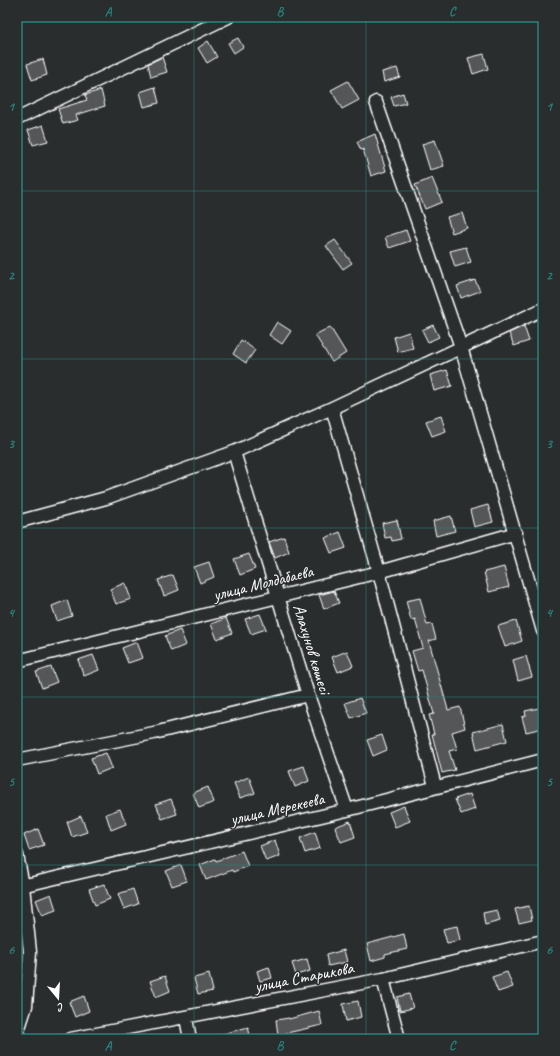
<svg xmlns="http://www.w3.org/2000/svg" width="560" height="1056" viewBox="0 0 560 1056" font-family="Caveat,sans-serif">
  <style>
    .building { fill: #555758; stroke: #fff }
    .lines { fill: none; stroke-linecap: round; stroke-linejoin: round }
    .minor-casing { stroke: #fff; stroke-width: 15 }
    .minor { stroke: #2a2d2e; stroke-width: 12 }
    .grid { fill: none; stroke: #27847c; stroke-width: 1; stroke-opacity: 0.55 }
    .labels { text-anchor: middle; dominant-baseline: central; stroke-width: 3; stroke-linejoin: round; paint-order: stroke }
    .street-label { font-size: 17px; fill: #fff; stroke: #2a2d2e }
    .neatline { fill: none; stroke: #27847c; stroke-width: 1.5 }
    .grid-label { font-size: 13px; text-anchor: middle; font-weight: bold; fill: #27847c }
  </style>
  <rect width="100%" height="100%" fill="#2a2d2e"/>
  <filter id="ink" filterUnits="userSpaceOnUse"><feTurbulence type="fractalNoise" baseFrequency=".025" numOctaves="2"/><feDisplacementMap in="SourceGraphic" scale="8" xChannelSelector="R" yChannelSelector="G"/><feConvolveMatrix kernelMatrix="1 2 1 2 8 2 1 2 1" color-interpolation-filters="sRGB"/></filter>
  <g filter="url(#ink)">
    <path class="building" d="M 238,38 L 243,47 L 234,53 L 228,43 Z
      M 208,41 L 217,57 L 207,63 L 198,48 Z
      M 484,54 L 488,69 L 473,74 L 468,58 Z
      M 162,57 L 167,72 L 151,77 L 148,64 Z
      M 43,59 L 47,75 L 32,80 L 27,64 Z
      M 397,68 L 400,77 L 384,82 L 382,72 Z
      M 348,81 L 359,100 L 342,109 L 331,90 Z
      M 155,87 L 159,103 L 144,107 L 140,92 Z
      M 101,90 L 105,106 L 76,115 L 78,120 L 63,124 L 58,109 L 87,100 L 85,95 Z
      M 403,93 L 406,103 L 394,106 L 391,97 Z
      M 43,125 L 48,141 L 33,145 L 28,130 Z
      M 375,134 L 386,171 L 371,176 L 363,149 L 361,150 L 357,142 Z
      M 435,140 L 444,166 L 430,170 L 422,144 Z
      M 432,178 L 442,202 L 425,209 L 415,185 Z
      M 462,213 L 467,228 L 452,233 L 447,217 Z
      M 406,230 L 410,241 L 389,248 L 385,237 Z
      M 335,240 L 352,263 L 343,269 L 326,246 Z
      M 466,247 L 471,262 L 455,267 L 450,251 Z
      M 475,280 L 480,291 L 461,298 L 457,286 Z
      M 277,322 L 291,331 L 282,344 L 269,335 Z
      M 433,325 L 439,337 L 428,342 L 422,330 Z
      M 524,326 L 529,341 L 514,346 L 509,333 Z
      M 330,327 L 346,353 L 332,362 L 315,335 Z
      M 409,332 L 413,348 L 398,352 L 394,337 Z
      M 241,340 L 255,350 L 246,363 L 233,354 Z
      M 447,370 L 452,386 L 434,391 L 430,375 Z
      M 441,416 L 446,431 L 432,436 L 426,421 Z
      M 488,505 L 493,522 L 474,527 L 470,510 Z
      M 451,516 L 455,531 L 436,536 L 433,521 Z
      M 397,520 L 401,539 L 392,541 L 391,537 L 385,538 L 382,523 Z
      M 340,532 L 346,548 L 331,553 L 325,538 Z
      M 284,537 L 289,552 L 275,558 L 269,542 Z
      M 249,554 L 255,569 L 240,575 L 234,559 Z
      M 209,562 L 214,577 L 200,583 L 194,567 Z
      M 504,567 L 509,587 L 489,592 L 484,572 Z
      M 173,575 L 179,590 L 164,596 L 158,580 Z
      M 125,583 L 131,599 L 116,604 L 110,589 Z
      M 334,591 L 339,603 L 324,609 L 319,595 Z
      M 420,598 L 427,625 L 432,624 L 436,639 L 429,641 L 448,710 L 460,707 L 465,728 L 452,732 L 457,749 L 449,751 L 455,770 L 442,773 L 432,734 L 434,734 L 429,715 L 434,714 L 422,670 L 418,671 L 412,651 L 423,648 L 415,619 L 411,620 L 406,601 Z
      M 67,600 L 72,616 L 57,621 L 52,606 Z
      M 260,614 L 266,629 L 251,634 L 245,619 Z
      M 226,618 L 232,633 L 217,639 L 211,624 Z
      M 516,621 L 522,641 L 505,647 L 498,626 Z
      M 180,630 L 186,645 L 171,651 L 165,636 Z
      M 137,642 L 143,658 L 128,663 L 122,648 Z
      M 347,651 L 353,666 L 338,672 L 332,657 Z
      M 93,655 L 99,670 L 84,676 L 78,660 Z
      M 526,656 L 532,677 L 518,681 L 513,660 Z
      M 51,667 L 57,682 L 42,688 L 36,672 Z
      M 360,698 L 366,713 L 351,718 L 345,703 Z
      M 539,708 L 543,728 L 526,732 L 522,717 L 526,716 L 525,711 Z
      M 503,724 L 507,741 L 477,749 L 473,732 Z
      M 382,735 L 387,750 L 373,756 L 367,740 Z
      M 106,753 L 112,768 L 97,774 L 91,758 Z
      M 304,766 L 309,781 L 295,787 L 289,771 Z
      M 249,777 L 255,793 L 240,798 L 234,783 Z
      M 208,787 L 214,802 L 199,808 L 193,793 Z
      M 470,794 L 475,809 L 461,814 L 455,799 Z
      M 171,799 L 177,814 L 162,819 L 156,804 Z
      M 404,806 L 410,821 L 395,827 L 389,812 Z
      M 120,809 L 126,824 L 111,830 L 106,814 Z
      M 81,816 L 87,832 L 72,837 L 67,822 Z
      M 350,821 L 355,837 L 341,842 L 335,827 Z
      M 38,829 L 44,845 L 29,850 L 24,835 Z
      M 315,832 L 320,848 L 305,853 L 300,838 Z
      M 275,840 L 280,856 L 266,861 L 260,846 Z
      M 242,851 L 248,866 L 233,872 L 232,870 L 206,880 L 200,865 L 215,859 L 216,861 Z
      M 181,865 L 187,881 L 172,886 L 166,871 Z
      M 104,884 L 110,899 L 95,905 L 89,889 Z
      M 133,889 L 138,904 L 124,909 L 118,894 Z
      M 51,894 L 56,910 L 42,915 L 36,900 Z
      M 529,906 L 532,920 L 519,923 L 515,909 Z
      M 497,910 L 500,921 L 485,925 L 483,913 Z
      M 457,926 L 460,940 L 447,943 L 443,929 Z
      M 404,934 L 407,949 L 385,954 L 385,957 L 371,961 L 367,944 Z
      M 344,950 L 347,962 L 328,966 L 326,955 Z
      M 307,959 L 310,971 L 296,975 L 292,963 Z
      M 269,967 L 272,978 L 260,981 L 257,971 Z
      M 507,972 L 513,987 L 498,992 L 492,977 Z
      M 209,974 L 213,991 L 198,994 L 194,978 Z
      M 165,976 L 170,991 L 156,997 L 150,981 Z
      M 409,994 L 413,1008 L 400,1011 L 397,997 Z
      M 84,996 L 89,1011 L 75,1017 L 69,1002 Z
      M 358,1001 L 361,1017 L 346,1021 L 343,1004 Z
      M 319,1011 L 322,1025 L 278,1035 L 276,1020 L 289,1018 L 289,1019 Z
      M 248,1027 L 251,1039 L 217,1039 L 216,1036 Z"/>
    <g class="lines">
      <g class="minor-casing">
        <path id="minor" d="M 376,102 L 461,347 L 543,631
          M 17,119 L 228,17
          M 332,408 L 379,572 L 435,786
          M 234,452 L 308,695 L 347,810
          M 17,522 L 106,498 L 234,452 L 332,408 L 543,309
          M 17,661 L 379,572 L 516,533
          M 17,760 L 154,733 L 308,695
          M 17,855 L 23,886 L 30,952 L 26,1006 L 17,1034
          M 17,887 L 347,810 L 543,760
          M 383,979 L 399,1039
          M 186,1018 L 190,1039
          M 70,1039 L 383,979 L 543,941"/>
      </g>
      <use href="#minor" class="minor"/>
    </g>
  </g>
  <path class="grid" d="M 194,17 L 194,1039M 366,17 L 366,1039M 17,191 L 543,191M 17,359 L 543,359M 17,528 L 543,528M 17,697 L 543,697M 17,865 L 543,865"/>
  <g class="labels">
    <g class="street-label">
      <text transform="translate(263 583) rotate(-14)">улица Молдабаева</text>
      <text transform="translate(312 649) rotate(73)">Алахунов көшесі</text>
      <text transform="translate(277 809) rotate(-13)">улица Мерекеева</text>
      <text transform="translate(304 977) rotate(-11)">улица Старикова</text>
    </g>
  </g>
  <rect width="560" height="1056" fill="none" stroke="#2a2d2e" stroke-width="44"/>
  <g transform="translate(58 998) rotate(162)" stroke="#2a2d2e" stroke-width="3" paint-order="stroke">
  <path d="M0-3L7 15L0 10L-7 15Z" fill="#ffffff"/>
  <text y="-6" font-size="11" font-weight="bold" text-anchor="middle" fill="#ffffff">С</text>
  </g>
  <rect x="22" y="22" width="516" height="1012" class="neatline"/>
  <g class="grid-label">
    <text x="108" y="16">A</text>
    <text x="280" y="16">B</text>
    <text x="452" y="16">C</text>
    <text x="11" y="111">1</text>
    <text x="549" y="111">1</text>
    <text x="11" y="280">2</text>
    <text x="549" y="280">2</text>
    <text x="11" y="448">3</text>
    <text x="549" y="448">3</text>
    <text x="11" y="617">4</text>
    <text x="549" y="617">4</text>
    <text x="11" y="786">5</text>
    <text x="549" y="786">5</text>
    <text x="11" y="954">6</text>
    <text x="549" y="954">6</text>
    <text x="108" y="1050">A</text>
    <text x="280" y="1050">B</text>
    <text x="452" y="1050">C</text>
  </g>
</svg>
